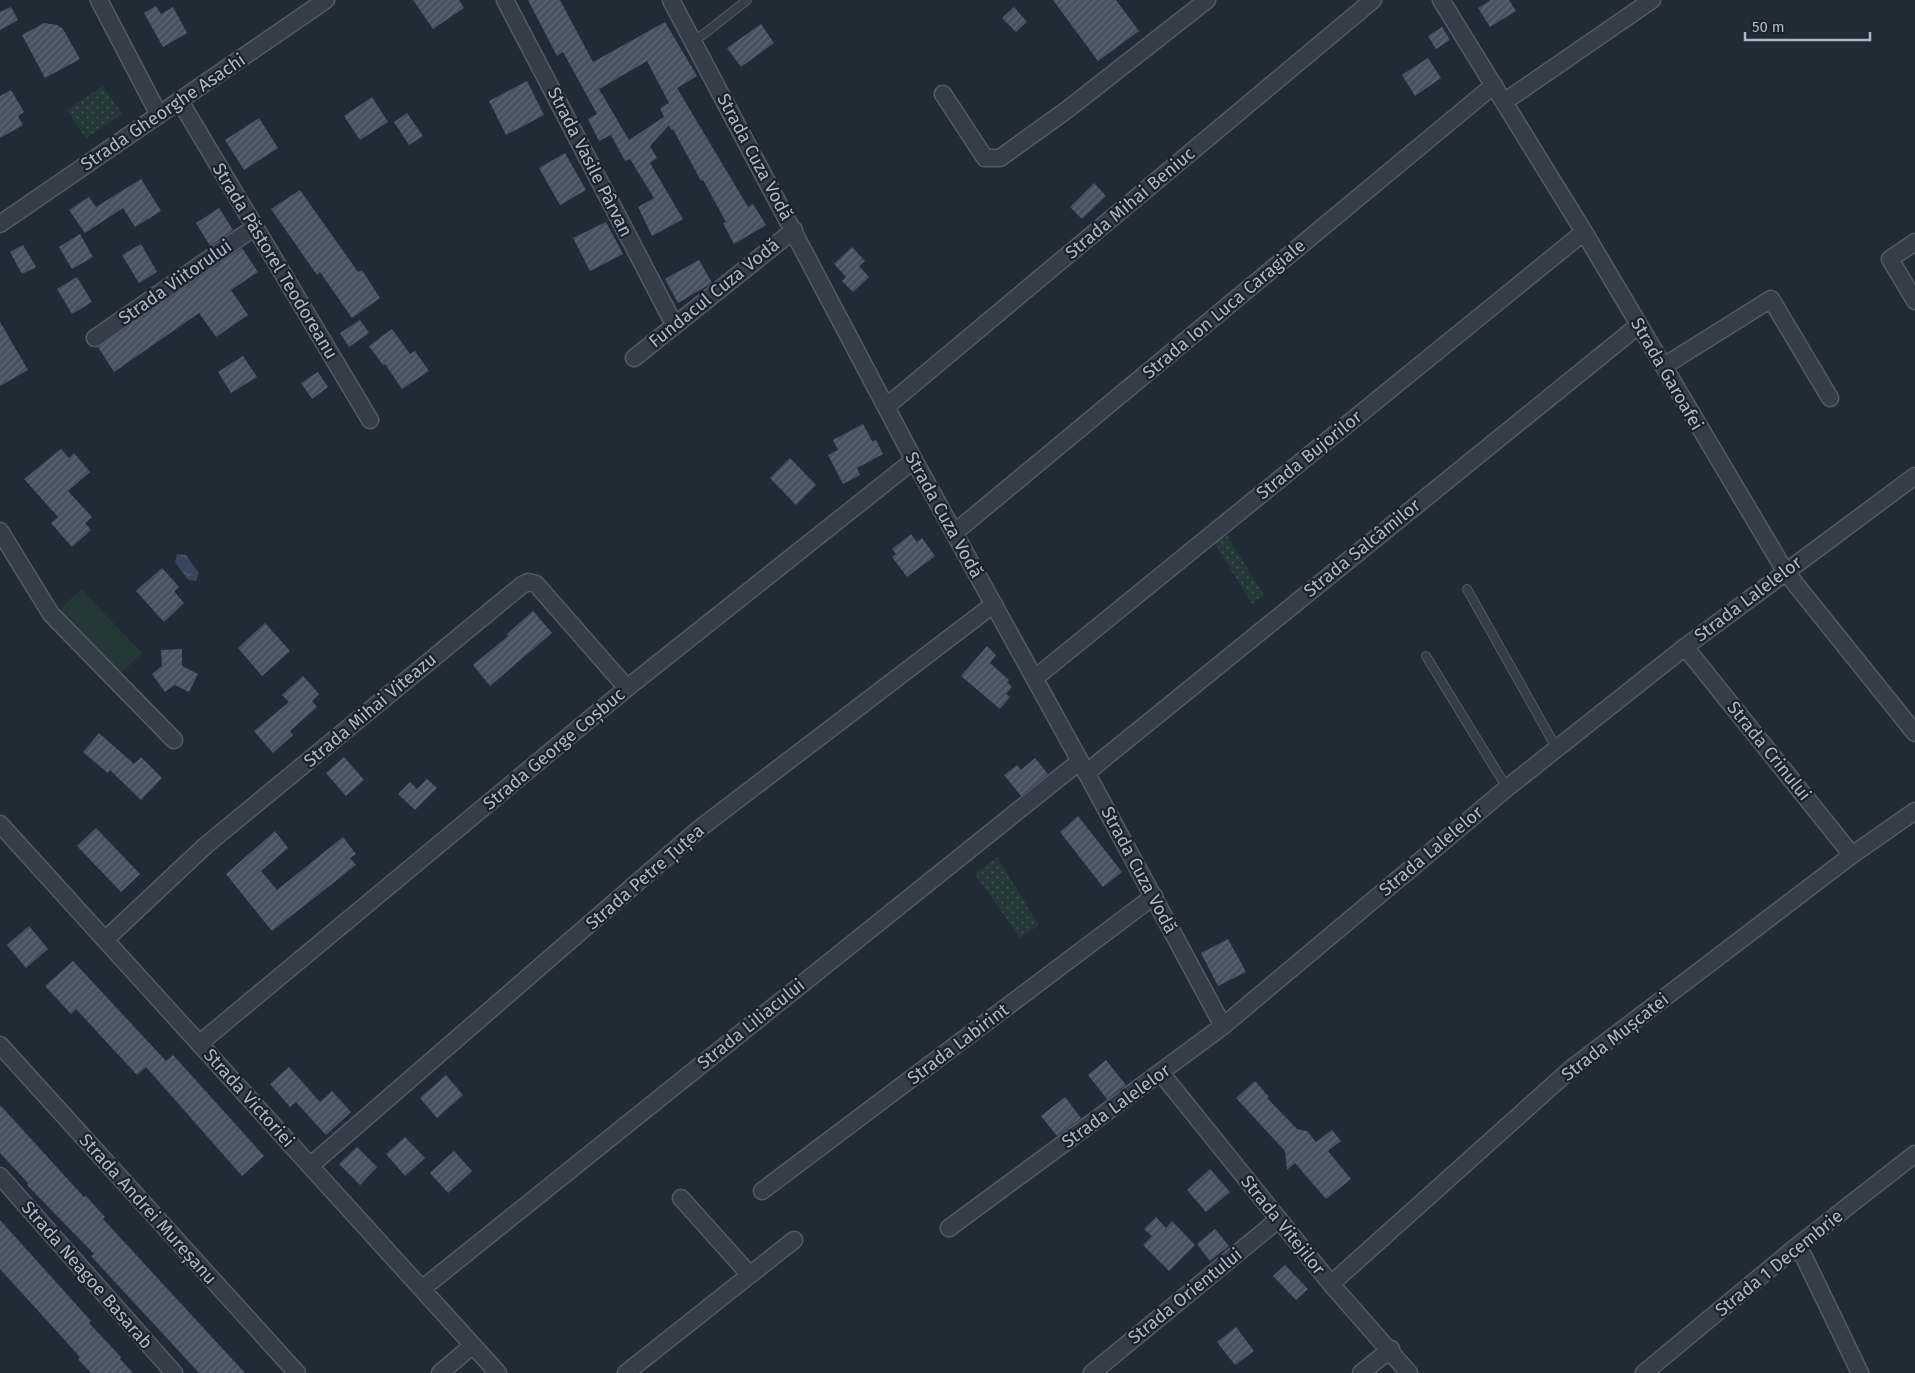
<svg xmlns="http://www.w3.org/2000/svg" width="1915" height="1373" viewBox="0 0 1915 1373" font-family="'Fira Sans',sans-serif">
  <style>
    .park { fill: url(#park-dots) }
    .pitch { fill: #243838 }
    .water { fill: url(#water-ripples) }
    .building { fill: url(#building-hatch); fill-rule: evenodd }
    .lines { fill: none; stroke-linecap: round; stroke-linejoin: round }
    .lane-casing { stroke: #525b65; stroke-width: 10 }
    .street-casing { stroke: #525b65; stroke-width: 19 }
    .lane { stroke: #353d47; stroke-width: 8 }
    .street { stroke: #353d47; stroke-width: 16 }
    .labels { text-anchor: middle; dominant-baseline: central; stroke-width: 4.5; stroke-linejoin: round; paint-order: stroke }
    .street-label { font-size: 18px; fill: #afb8c4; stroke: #1a222b }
  </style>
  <defs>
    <pattern id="park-dots" width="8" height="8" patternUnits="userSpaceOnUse" patternTransform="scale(1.25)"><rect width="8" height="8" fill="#243838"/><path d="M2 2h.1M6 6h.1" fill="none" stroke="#415353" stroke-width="1.8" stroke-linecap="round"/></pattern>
    <pattern id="water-ripples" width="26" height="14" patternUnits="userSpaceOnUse" patternTransform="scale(1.25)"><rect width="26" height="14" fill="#36475d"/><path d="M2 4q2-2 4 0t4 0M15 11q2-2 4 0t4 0" fill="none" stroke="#515f73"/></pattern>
    <pattern id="building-hatch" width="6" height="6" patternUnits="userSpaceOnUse" patternTransform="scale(1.25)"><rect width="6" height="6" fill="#475260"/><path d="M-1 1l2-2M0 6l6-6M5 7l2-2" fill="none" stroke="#5f6975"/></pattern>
  </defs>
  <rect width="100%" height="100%" fill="#212b36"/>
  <path class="park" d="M 103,86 L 122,114 L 86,138 L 67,110 Z
    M 1225,532 L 1264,595 L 1252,604 L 1214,542 Z
    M 997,857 L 1039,925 L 1020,938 L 975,874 Z"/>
  <path class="pitch" d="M 81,589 L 142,653 L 112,682 L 51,618 Z"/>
  <path class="water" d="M 177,554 L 186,555 L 199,573 L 196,581 L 188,580 L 175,562 Z"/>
  <path class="building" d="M 413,0 L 459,0 L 464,8 L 433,29 Z
    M 528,0 L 560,0 L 593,62 L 665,22 L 697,76 L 677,88 L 748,207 L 753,204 L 766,225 L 734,244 L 723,223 L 726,222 L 703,180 L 701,181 L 673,129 L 671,130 L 669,125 L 650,146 L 657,158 L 650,163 L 683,219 L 652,236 L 638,207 L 654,198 L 630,159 L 625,161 L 611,135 L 599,141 L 588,119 L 597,114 L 563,52 L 557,56 ZM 647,61 L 669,103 L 660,108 L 664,117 L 629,140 L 599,89 Z
    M 1053,0 L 1116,0 L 1139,31 L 1098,61 Z
    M 1491,0 L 1509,0 L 1516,11 L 1490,27 L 1478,8 Z
    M 156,6 L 161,14 L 173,7 L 187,33 L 163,47 L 144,13 Z
    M 11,7 L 18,20 L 0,30 L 0,12 Z
    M 1014,7 L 1027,22 L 1016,32 L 1002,18 Z
    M 44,23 L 57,25 L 63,29 L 80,59 L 45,78 L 22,35 Z
    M 761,24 L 774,43 L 741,67 L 727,48 Z
    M 1442,27 L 1450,40 L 1436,49 L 1428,36 Z
    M 1428,58 L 1441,78 L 1415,96 L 1402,75 Z
    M 527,81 L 544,115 L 506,135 L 489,101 Z
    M 11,90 L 24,112 L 18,116 L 23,125 L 0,138 L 0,96 Z
    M 372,97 L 388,122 L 360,140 L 344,116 Z
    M 407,113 L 423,136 L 409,145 L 394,122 Z
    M 259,118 L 278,148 L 244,170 L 225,140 Z
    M 565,153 L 586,190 L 560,205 L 539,168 Z
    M 141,179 L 161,211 L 135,227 L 123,208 L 85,233 L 69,210 L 89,197 L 96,207 Z
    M 1094,183 L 1106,196 L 1082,219 L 1070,207 Z
    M 300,190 L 358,272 L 362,270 L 380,298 L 352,318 L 320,272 L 317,275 L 271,209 Z
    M 219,208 L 233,230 L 210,246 L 196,223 Z
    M 606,222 L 623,254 L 590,271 L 573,238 Z
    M 80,234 L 93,257 L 72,269 L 59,247 Z
    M 141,244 L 157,272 L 139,283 L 122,255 Z
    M 23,245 L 36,267 L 22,274 L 10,252 Z
    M 852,247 L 865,261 L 859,266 L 869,277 L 853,292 L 842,281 L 846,277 L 834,264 Z
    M 242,248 L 258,272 L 231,290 L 248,315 L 216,337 L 199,313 L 114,372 L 98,347 Z
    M 699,260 L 712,283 L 678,303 L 665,279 Z
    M 77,277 L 92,302 L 72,314 L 57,289 Z
    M 360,320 L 369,333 L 349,347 L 340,333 Z
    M 0,322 L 28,370 L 0,386 Z
    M 392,329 L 410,354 L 415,351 L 429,371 L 402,389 L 385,364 L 383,365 L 369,346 Z
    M 243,356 L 257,377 L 231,393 L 218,372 Z
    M 318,372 L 328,387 L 312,399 L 301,383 Z
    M 863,424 L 872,441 L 876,440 L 883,454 L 857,468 L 860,475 L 843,484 L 828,455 L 838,450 L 833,440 Z
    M 61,449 L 69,458 L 74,453 L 90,472 L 68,491 L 92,517 L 85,523 L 91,530 L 72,547 L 51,523 L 58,517 L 24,479 Z
    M 790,458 L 816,485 L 796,505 L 770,478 Z
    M 911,534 L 917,542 L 922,538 L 935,556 L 907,577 L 892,557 L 896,554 L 892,549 Z
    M 162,568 L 179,587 L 174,591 L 184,603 L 164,622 L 136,591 Z
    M 533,611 L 552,633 L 490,686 L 473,665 L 508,636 L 507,634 Z
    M 265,623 L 290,651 L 262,676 L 238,648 Z
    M 987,646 L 996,655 L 990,663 L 1009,680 L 1007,682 L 1012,687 L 1006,694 L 1010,697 L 1000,709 L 961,676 Z
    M 182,649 L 182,666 L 198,674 L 189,692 L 175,685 L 165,692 L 152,674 L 162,666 L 161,650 Z
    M 303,676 L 319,694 L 312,701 L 317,707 L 290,731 L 293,735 L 273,753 L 254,731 L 289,702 L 282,695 Z
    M 99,733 L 134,764 L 141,757 L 162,778 L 141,800 L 110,770 L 108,773 L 83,752 Z
    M 344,757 L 364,780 L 346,796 L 326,773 Z
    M 1035,758 L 1048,774 L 1021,796 L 1004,775 L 1017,765 L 1021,770 Z
    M 427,779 L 437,788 L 415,810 L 398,794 L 410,782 L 417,789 Z
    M 1078,816 L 1122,872 L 1103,887 L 1060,832 Z
    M 96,828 L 140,874 L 121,892 L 77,846 Z
    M 275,831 L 288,848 L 261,871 L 277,890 L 343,837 L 356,854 L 350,858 L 356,865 L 272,931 L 226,874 Z
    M 29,926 L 48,949 L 26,968 L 7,945 Z
    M 1228,939 L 1246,972 L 1218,986 L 1201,953 Z
    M 73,961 L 166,1061 L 173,1055 L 264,1156 L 242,1176 L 146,1067 L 137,1075 L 76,1009 L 71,1014 L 45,986 Z
    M 1106,1060 L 1126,1085 L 1107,1099 L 1088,1075 Z
    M 289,1067 L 320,1102 L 332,1091 L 351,1112 L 326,1135 L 296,1102 L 290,1107 L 270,1084 Z
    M 446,1075 L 463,1095 L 437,1118 L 420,1098 Z
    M 1255,1081 L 1269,1097 L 1267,1098 L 1297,1129 L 1307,1131 L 1316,1142 L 1332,1130 L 1341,1141 L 1328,1151 L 1351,1179 L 1326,1199 L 1295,1163 L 1287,1170 L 1285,1151 L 1236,1098 Z
    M 1065,1097 L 1081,1118 L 1057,1136 L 1041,1116 Z
    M 0,1105 L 84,1197 L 86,1196 L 105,1217 L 103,1219 L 245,1373 L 199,1373 L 91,1256 L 94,1254 L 27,1185 L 28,1183 L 0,1153 Z
    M 405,1137 L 425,1158 L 405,1176 L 386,1154 Z
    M 357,1147 L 377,1167 L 360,1185 L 339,1164 Z
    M 454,1151 L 472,1171 L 448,1193 L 430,1173 Z
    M 1210,1169 L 1230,1192 L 1206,1212 L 1187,1190 Z
    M 1156,1217 L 1166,1228 L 1172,1221 L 1195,1245 L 1169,1271 L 1143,1245 L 1152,1236 L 1144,1229 Z
    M 0,1220 L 91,1321 L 89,1323 L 121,1357 L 120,1359 L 133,1373 L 91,1373 L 78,1359 L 80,1357 L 0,1269 Z
    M 1215,1229 L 1229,1246 L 1210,1261 L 1197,1244 Z
    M 1285,1265 L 1308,1289 L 1296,1300 L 1273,1276 Z
    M 1236,1327 L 1254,1351 L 1235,1365 L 1217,1342 Z"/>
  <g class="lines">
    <g class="lane-casing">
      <path id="lane" d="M 693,40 L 704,34 L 747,0
        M 1467,589 L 1557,749
        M 1426,656 L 1507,788"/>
    </g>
    <g class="street-casing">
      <path id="street" d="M 99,0 L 159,115
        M 505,0 L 674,324
        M 671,0 L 914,460 L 1080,761 L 1223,1026
        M 1441,0 L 1584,232 L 1785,571 L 1915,733
        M 943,94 L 985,158 L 1000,158 L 1068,109 L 1207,0
        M 180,101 L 370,420
        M 1504,102 L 1652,0
        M 0,224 L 326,0
        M 1915,242 L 1890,259 L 1915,301
        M 95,338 L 255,227
        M 634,358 L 794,230
        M 1664,366 L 1771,299 L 1830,398
        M 887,406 L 1373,0
        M 0,531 L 51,614 L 174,740
        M 954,533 L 1494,85
        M 1685,647 L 1852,855
        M 1035,678 L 1584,232
        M 1086,773 L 1639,325
        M 0,824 L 498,1373
        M 105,940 L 205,846 L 522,585 L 528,582 L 536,584 L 627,688
        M 200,1043 L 627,688 L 914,460
        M 0,1045 L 297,1373
        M 1161,1073 L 1331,1284 L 1409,1373
        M 310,1166 L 699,829 L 994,604
        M 0,1176 L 174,1373
        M 762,1191 L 1154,896
        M 681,1198 L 750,1275
        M 949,1228 L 1223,1026 L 1507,788 L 1685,647 L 1915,476
        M 1796,1247 L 1804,1257 L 1860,1373
        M 1331,1284 L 1572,1068 L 1852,855 L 1915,811
        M 423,1288 L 1080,761
        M 440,1373 L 473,1345
        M 626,1373 L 794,1240
        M 1092,1373 L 1279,1219
        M 1361,1373 L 1391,1349
        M 1644,1373 L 1796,1247 L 1915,1154"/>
    </g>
    <use href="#lane" class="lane"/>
    <use href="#street" class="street"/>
  </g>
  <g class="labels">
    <g class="street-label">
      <text transform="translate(163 112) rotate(-34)">Strada Gheorghe Asachi</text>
      <text transform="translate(755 157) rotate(62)">Strada Cuza Vodă</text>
      <text transform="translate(590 162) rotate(63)">Strada Vasile Pârvan</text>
      <text transform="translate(1130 203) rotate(-40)">Strada Mihai Beniuc</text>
      <text transform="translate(275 261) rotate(59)">Strada Păstorel Teodoreanu</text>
      <text transform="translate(175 282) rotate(-35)">Strada Viitorului</text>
      <text transform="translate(714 293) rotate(-39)">Fundacul Cuza Vodă</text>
      <text transform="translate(1224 309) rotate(-40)">Strada Ion Luca Caragiale</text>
      <text transform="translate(1667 374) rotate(60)">Strada Garoafei</text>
      <text transform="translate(1309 455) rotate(-39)">Strada Bujorilor</text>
      <text transform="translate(944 515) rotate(61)">Strada Cuza Vodă</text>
      <text transform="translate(1362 548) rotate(-39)">Strada Salcâmilor</text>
      <text transform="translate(1748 599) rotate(-37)">Strada Lalelelor</text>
      <text transform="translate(370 710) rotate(-40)">Strada Mihai Viteazu</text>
      <text transform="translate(554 749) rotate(-40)">Strada George Coșbuc</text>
      <text transform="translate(1769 751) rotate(51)">Strada Crinului</text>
      <text transform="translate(1431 851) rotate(-40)">Strada Lalelelor</text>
      <text transform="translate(1139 870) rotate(62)">Strada Cuza Vodă</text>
      <text transform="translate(645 877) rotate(-41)">Strada Petre Țuțea</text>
      <text transform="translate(751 1024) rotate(-39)">Strada Liliacului</text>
      <text transform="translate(1615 1037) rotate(-38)">Strada Mușcatei</text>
      <text transform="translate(958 1044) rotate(-37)">Strada Labirint</text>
      <text transform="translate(249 1098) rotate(48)">Strada Victoriei</text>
      <text transform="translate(1116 1106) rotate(-36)">Strada Lalelelor</text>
      <text transform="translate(148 1209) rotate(48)">Strada Andrei Mureșanu</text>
      <text transform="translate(1283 1225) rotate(51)">Strada Vitejilor</text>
      <text transform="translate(1779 1263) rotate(-39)">Strada 1 Decembrie</text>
      <text transform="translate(87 1275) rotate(49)">Strada Neagoe Basarab</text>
      <text transform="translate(1185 1296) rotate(-39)">Strada Orientului</text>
    </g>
  </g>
  <path d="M1745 32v8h125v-8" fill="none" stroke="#afb8c4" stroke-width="2.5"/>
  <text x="1752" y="32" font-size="15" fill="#afb8c4" stroke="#1a222b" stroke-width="4" paint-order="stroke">50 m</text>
</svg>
